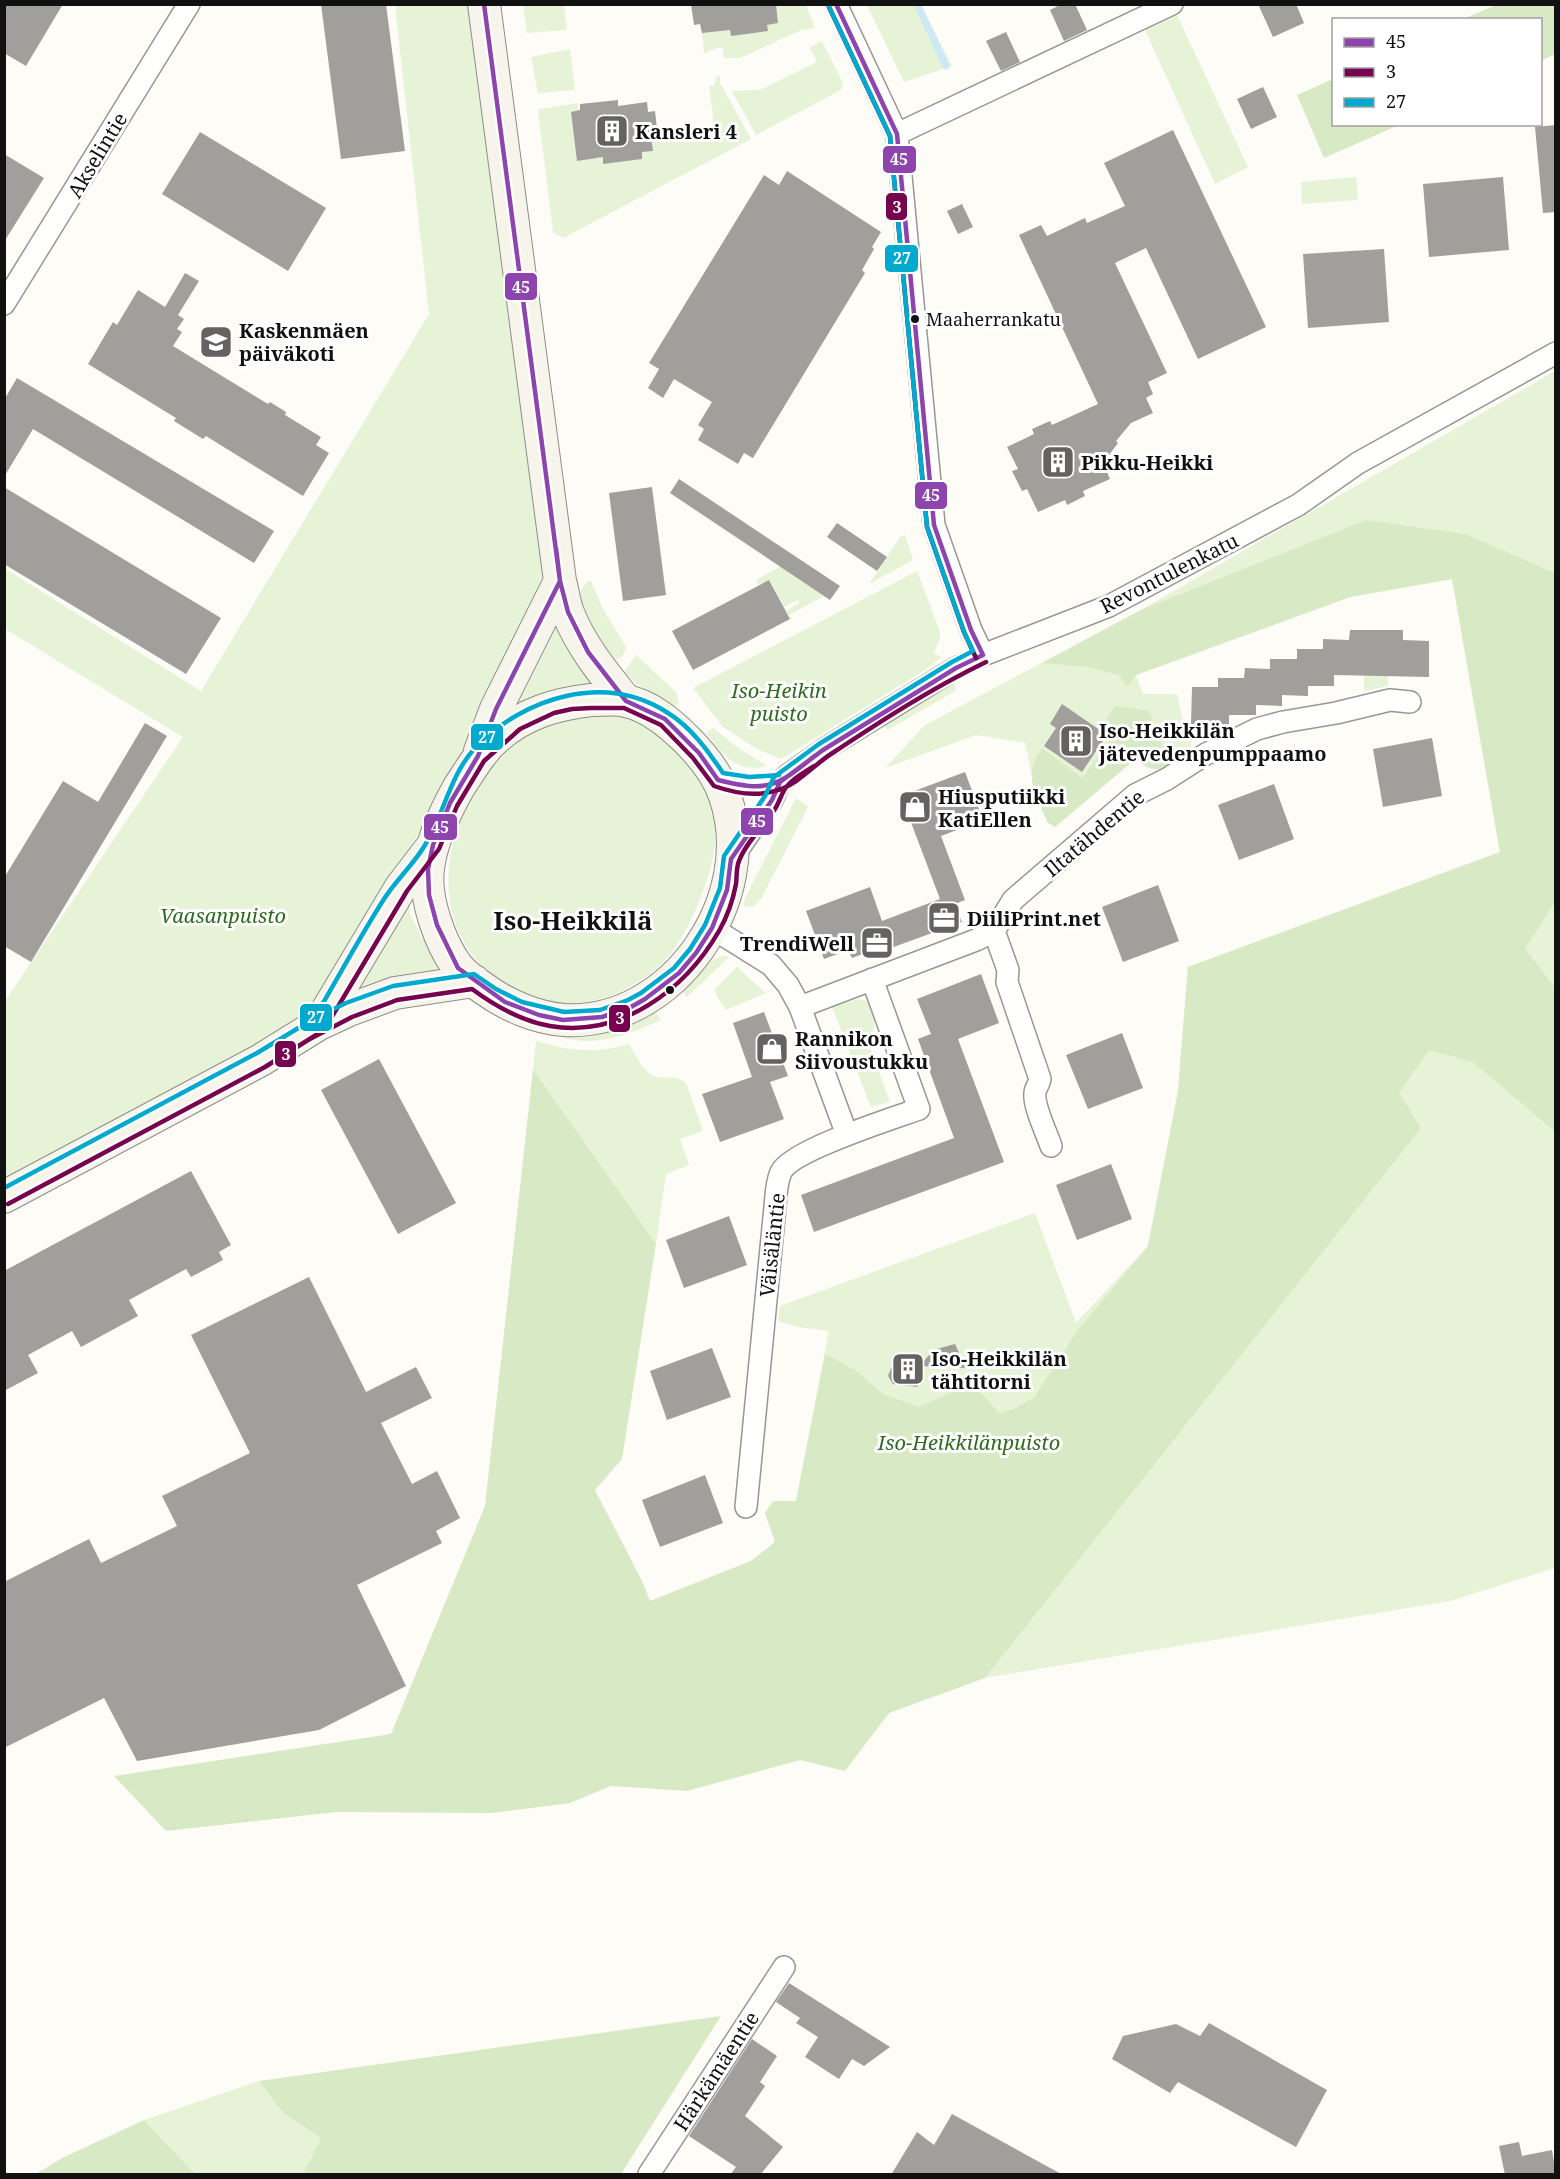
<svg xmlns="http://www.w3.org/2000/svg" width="1560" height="2179" viewBox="0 0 1560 2179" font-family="'Noto Serif',serif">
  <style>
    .green { fill: #e7f3d7 }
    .forest { fill: #d8eac5 }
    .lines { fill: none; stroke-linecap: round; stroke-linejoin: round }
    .stream { stroke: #cde8f7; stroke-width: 7 }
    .building { fill: #a19f9c }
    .street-casing { stroke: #979795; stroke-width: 24 }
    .secondary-casing { stroke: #8e8d8b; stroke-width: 34 }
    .street { stroke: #fffffe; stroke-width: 21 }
    .secondary { stroke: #f6f4eb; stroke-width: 32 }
    .bus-1-casing { stroke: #fff; stroke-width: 9 }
    .bus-2-casing { stroke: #fff; stroke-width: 9 }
    .bus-3-casing { stroke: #fff; stroke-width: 9 }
    .bus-1 { stroke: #8e44ad; stroke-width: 4.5 }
    .bus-2 { stroke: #77034e; stroke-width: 4.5 }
    .bus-3 { stroke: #00a9ce; stroke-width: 4.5 }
    .bus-dot { fill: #111; stroke: #fff; stroke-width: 2 }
    .labels { text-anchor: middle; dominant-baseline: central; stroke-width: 6; stroke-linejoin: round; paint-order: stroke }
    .bus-label { font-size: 18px; fill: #111; stroke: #fff; text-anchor: start }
    .poi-label { font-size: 20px; font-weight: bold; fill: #111; stroke: #fff; text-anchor: start }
    .street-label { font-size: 20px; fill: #111; stroke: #fff }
    .park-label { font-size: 20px; font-style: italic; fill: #2f6b1f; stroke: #fff }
    .district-label { font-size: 26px; font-weight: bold; fill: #111; stroke: #fff }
    .line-badge { stroke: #fff; stroke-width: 2 }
    .badge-label { font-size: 16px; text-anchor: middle; font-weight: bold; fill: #fff }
  </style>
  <rect width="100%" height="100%" fill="#fdfcf7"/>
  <path class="green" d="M 776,4 L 806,5 L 815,28 L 801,30 L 740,58 L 724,58 L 723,48 L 717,48 L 704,53 L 702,33 L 778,23 Z
    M 395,5 L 472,5 L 548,572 L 522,645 L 332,991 L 295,1026 L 5,1184 L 5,1001 L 183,737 L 5,629 L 4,568 L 201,691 L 429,314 Z
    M 523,5 L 564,5 L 567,30 L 527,33 Z
    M 867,5 L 921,5 L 952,66 L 904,82 Z
    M 1177,15 L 1248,167 L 1215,184 L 1145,30 Z
    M 822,41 L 843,83 L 841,90 L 756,135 L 732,91 L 760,90 L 817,62 L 810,47 Z
    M 570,49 L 575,90 L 538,93 L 531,57 Z
    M 720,75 L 720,83 L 751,139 L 563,238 L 553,232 L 538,111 L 540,109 L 578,103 L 578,111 L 571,112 L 578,160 L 653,151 L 651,133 L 677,130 L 678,135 L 697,132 L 697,127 L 714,125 L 709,85 L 714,86 L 716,77 Z
    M 1356,177 L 1358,200 L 1302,204 L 1301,182 Z
    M 1555,371 L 1555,996 L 1474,1062 L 1555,1132 L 1555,1568 L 1450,1601 L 985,1678 L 1028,1623 L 545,1701 L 642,1581 L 650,1601 L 751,1561 L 775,1542 L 765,1513 L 773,1501 L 796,1501 L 829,1331 L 797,1327 L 778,1321 L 780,1306 L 1035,1213 L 1076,1323 L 1148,1246 L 1178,1091 L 1188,967 L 1500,852 L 1452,579 L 1350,597 L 1136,675 L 1143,694 L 1177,694 L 1183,721 L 1192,721 L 1191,753 C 1174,765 1156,778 1138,760 L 1133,761 L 1055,827 C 1034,813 1031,766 1025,743 L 976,735 L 885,768 L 925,725 L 1141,610 Z
    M 905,535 L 913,560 L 869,584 L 900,537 Z
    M 790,559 L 785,570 L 824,596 L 789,615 L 786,611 L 799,603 L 798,600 L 784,607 L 770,580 L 759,585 L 756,580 L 776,569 Z
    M 917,571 L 940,632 L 940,638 L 934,653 L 941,657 L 928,668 L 781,759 L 757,749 L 723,727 L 693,688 Z
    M 588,581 L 591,581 L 602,607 L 626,647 C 625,656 619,660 611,660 C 597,641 564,603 588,581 Z
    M 551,613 L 595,683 L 500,716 Z
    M 636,655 L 676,692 L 679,703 L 674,709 L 632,680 L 624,672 Z
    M 1364,666 L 1388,666 L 1388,686 L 1364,691 Z
    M 954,683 L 956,689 L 953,692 L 888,730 L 883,725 Z
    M 605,714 C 626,718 650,724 667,739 C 673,745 679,753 684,760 C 700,779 713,799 715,824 C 717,851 710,874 700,899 C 691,921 681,943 664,961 C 631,996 576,1014 531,996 C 504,985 480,970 465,944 C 437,895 447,840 473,793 C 480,779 489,763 501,752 C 508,745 519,740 527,735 C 533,731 540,725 546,722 C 560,717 589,716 605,714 Z
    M 713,728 L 737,747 L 767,766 C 736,774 724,755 706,733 Z
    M 796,798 L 808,806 L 805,813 L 761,899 L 753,907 L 743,906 L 745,898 Z
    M 409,891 L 410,914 L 440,973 L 344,998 Z
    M 724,956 L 729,957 L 687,997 L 682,991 C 695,977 705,960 724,956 Z
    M 737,967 L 766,993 L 726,1010 L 716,995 L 715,989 Z
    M 858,999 L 868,1001 L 877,1016 L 869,1044 L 890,1102 L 871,1107 L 832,1007 Z
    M 655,1012 L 661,1020 C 630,1034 598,1047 564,1038 L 564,1035 C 595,1040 630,1028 655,1012 Z
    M 536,1041 C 568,1051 596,1054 629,1044 C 636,1055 644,1075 658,1077 C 669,1078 677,1076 686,1083 L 703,1131 L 680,1139 L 689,1165 L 666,1174 L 656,1244 L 533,1069 Z
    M 259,2081 L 283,2113 L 321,2138 L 303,2174 L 195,2174 L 144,2120 Z"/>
  <path class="forest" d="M 1496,5 L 1555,5 L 1555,54 L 1541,61 L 1540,20 L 1463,19 Z
    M 1333,79 L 1334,124 L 1399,125 L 1324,158 L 1297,95 Z
    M 1366,520 L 1465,534 L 1555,573 L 1555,902 L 1525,949 L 1555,987 L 1555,1132 L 1473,1062 L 1429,1050 L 1399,1093 L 1421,1128 L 985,1678 L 889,1713 L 845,1771 L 800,1760 L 687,1791 L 611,1786 L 570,1803 L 493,1813 L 336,1812 L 166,1831 L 114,1776 L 391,1734 L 485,1506 L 533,1069 L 656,1244 L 622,1459 L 595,1490 L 642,1581 L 650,1601 L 751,1561 L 775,1542 L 765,1513 L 773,1501 L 796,1501 L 825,1354 L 855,1370 L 883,1394 L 919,1407 L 972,1383 L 1000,1414 L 1016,1408 L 1034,1397 L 1078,1330 L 1148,1246 L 1178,1091 L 1188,967 L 1500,852 L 1452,579 L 1350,597 L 1136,675 L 1127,687 L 1119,675 L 1089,667 L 1042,663 L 1141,610 Z
    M 1115,706 L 1149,711 L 1170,767 C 1157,771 1147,770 1138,760 L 1133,761 L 1055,827 L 1047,822 L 1032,782 L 1032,771 L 1036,758 L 1042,748 L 1082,778 L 1114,735 L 1103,725 Z
    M 721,2016 L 621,2174 L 303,2174 L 321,2138 L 283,2113 L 259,2081 Z
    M 144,2120 L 195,2174 L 36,2174 L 62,2158 Z"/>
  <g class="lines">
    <path class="stream" d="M 917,4 L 946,66"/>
  </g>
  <path class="building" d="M 4,4 L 63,4 L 26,66 L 4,53 Z
    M 321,4 L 386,4 L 405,151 L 341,159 Z
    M 691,4 L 776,4 L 778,23 L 767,25 L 768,31 L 754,33 L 731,36 L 730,30 L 702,33 L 700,24 L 694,25 Z
    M 1062,4 L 1075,4 L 1087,30 L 1064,41 L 1050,10 Z
    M 1258,4 L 1296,4 L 1304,23 L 1273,37 Z
    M 1006,32 L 1020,62 L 1001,71 L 986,41 Z
    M 1263,87 L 1277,117 L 1251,129 L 1237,99 Z
    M 618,100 L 618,106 L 647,102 L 648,112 L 655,111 L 657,129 L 650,130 L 653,151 L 642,152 L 642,159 L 603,164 L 603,157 L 577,161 L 571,112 L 580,110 L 580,104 Z
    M 1556,125 L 1556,212 L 1543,213 L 1535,127 Z
    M 1173,130 L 1266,327 L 1198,359 L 1146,248 L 1115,263 L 1167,373 L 1148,382 L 1153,394 L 1146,398 L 1153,413 L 1131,423 L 1116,441 L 1118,443 L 1103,463 L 1110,479 L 1083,491 L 1085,496 L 1067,505 L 1065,500 L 1038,512 L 1027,489 L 1022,491 L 1012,471 L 1018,469 L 1007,447 L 1034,434 L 1032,429 L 1050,421 L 1052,425 L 1098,404 L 1019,235 L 1041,225 L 1047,236 L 1085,218 L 1087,223 L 1125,206 L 1104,163 Z
    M 200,132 L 326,208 L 288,271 L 162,194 Z
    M 4,154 L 44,178 L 4,242 Z
    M 787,171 L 881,232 L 872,247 L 874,249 L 862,270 L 865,273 L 753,458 L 744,453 L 738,464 L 698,440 L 704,429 L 698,425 L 712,402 L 674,379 L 663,398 L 648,388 L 659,369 L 649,363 L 764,175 L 779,185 Z
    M 1503,177 L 1509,250 L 1429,257 L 1423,184 Z
    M 962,204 L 973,227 L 958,234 L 947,211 Z
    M 1384,249 L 1389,322 L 1308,328 L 1303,254 Z
    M 185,273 L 199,281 L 178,315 L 184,319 L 177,329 L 182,332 L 173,346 L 268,404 L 270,402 L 286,412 L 285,415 L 321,437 L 316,445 L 329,453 L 303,496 L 206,436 L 203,439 L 174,421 L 176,418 L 88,364 L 113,322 L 117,325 L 138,290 L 165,307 Z
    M 17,378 L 274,531 L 254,563 L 33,429 L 4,477 L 4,400 Z
    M 679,479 L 840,586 L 830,600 L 670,493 Z
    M 4,487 L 221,618 L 186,674 L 4,564 Z
    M 652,487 L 666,595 L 623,601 L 609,493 Z
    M 837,523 L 887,557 L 877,571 L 827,537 Z
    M 769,580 L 790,619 L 693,670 L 672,631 Z
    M 1350,630 L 1403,630 L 1403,640 L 1429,641 L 1429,677 L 1334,675 L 1334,686 L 1308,686 L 1308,696 L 1282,695 L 1282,706 L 1256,705 L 1256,715 L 1229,715 L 1229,725 L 1191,724 L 1192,687 L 1218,687 L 1218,678 L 1244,678 L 1245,668 L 1270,669 L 1270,659 L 1297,659 L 1297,649 L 1323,649 L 1323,639 L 1349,640 Z
    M 1062,704 L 1107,735 L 1082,772 L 1044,746 L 1056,728 L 1050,724 Z
    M 145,723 L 167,736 L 31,962 L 4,946 L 4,878 L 63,781 L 98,802 Z
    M 1432,738 L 1442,796 L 1383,807 L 1373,749 Z
    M 965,772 L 983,820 L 941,836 L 965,900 L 955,904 L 962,922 L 891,948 L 889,944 L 852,958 L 848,950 L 824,959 L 806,911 L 870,887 L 882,921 L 940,899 L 901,796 Z
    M 1274,784 L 1294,839 L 1239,860 L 1218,805 Z
    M 1158,885 L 1179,941 L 1123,962 L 1102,907 Z
    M 981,974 L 999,1023 L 958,1039 L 1004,1162 L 814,1232 L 801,1195 L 954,1138 L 918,1039 L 931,1034 L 917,999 Z
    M 764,1012 L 788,1076 L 770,1082 L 784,1119 L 720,1142 L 702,1094 L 752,1077 L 733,1023 Z
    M 1122,1033 L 1143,1088 L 1088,1109 L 1066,1055 Z
    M 379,1059 L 456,1203 L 398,1234 L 321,1090 Z
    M 1111,1164 L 1132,1219 L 1077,1240 L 1056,1185 Z
    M 191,1171 L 231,1245 L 219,1252 L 223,1260 L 191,1277 L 186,1269 L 129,1300 L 138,1316 L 81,1347 L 72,1331 L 28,1355 L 38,1373 L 4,1391 L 4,1271 Z
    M 729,1216 L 747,1265 L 684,1288 L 666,1240 Z
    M 309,1277 L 366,1392 L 416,1367 L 432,1398 L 381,1423 L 412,1484 L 437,1471 L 460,1518 L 436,1531 L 442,1543 L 357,1585 L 406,1686 L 319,1730 L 137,1761 L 104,1698 L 4,1748 L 4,1582 L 89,1539 L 101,1563 L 177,1526 L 162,1496 L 250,1453 L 191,1335 Z
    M 955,1344 L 966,1368 L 920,1366 L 933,1350 Z
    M 712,1348 L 731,1397 L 667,1420 L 650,1371 Z
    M 908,1366 L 918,1387 L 893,1384 L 888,1376 L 891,1368 L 896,1366 Z
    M 705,1475 L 723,1523 L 660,1547 L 642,1500 Z
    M 789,1983 L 890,2047 L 864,2066 L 852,2059 L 839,2079 L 805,2057 L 818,2037 L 796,2023 L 800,2018 L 776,2002 Z
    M 1209,2023 L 1327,2090 L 1296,2147 L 1178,2082 L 1170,2093 L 1112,2059 L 1123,2036 L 1176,2024 L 1200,2036 Z
    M 752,2039 L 777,2056 L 760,2082 L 765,2086 L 745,2116 L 783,2147 L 760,2175 L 730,2175 L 736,2167 L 689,2136 Z
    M 952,2114 L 1063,2175 L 891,2175 L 917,2132 L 934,2145 Z
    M 1519,2142 L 1522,2156 L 1552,2150 L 1556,2175 L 1505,2175 L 1499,2146 Z"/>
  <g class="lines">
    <g class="street-casing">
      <path id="street" d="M 836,4 L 897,134 L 934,525 L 971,630 L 983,655
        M 897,134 L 1172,4
        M 4,304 L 189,4
        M 718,780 C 740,785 757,787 780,782
        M 733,857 L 772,800 L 780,782 L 788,775 L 823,750 L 956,668 L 983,655 L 1109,606 L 1298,505 L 1358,463 L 1556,353
        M 712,928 L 771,965 L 788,985 L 800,1007 L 847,1135
        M 994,931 L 1008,970 L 1007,982 L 1040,1079 C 1039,1085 1035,1088 1035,1093 C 1033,1105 1047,1134 1051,1146
        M 800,1007 L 976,940 L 994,931 L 1013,900 L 1135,795 L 1167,779 L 1206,754 L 1257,729 L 1283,722 L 1336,713 L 1390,700 L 1410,702
        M 746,1507 L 774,1217 C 776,1203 775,1185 781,1172 C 792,1150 894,1118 919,1109 L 872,979
        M 649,2174 L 784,1967"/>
    </g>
    <g class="secondary-casing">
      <path id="secondary" d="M 484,4 L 560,581 C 563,591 564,603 568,613 C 581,646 604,674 626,701
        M 591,700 C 602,700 615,698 626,701 C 650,706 670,723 687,740 C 703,756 718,775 725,796 C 760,897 674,1026 564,1020 C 536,1018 506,1005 483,988 C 474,982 464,975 457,966 C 440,943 424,898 428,869 C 431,841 445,812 459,787 C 471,769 481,751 497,737 C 525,713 556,704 591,700 Z
        M 480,751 L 496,709 L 560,581
        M 319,1024 L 401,887 L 431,848
        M 4,1197 L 261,1060 L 319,1024 L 349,1010 L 395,993 L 474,981"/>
    </g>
    <use href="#street" class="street"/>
    <use href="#secondary" class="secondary"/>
    <g class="bus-1-casing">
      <path id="bus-1" d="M 484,4 L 560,581 L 496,709 L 478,756 L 450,803 L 433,845 L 428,869 L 429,895 L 437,925 L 458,968 L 505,1002 L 539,1015 L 563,1020 L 602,1017 L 631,1007 L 645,999 L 679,973 L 696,953 L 712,928 L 727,890 L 731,859 L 772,800 L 780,782 L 823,750 L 956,668 L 983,655
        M 836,4 L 897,134 L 934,525 L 971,630 L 983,655
        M 556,548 L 560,581 L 568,612 L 588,652 L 626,701 L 665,719 L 699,753 L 718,780 C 769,793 777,786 816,755"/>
    </g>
    <g class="bus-2-casing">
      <path id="bus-2" d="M 829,7 L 890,136 L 927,527 L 964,632 L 976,658
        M 308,1040 L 352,1017 L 397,1000 L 472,989 C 495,1006 521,1021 550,1026 C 621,1038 685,990 719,931 C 727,917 733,900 736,884 C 737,877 736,868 739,861 C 746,842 764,826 775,809 C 780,801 782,791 788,785 C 795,777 805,772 814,766
        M 8,1204 L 265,1067 L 324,1030 L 407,891 L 439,849 L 457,806 L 484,761 L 520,729 L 554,713 L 572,709 L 591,708 L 624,708 L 661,725 L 693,758 L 714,786 C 734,793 758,797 778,790 C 798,784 814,765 831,754 C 881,721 932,688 986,662"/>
    </g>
    <g class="bus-3-casing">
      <path id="bus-3" d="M 313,1020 C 337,980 359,938 384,899 C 396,880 414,864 425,845 C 444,814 450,775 475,748 C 524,697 605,672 668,713 C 691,727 708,751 723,773 L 749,777 L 779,775
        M 4,1188 L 257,1053 L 315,1018 L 346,1003 L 393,986 L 474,974 L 496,989 L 522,1002 L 564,1012 L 600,1010 L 628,1000 L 641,993 L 674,968 L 690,949 L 705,925 L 720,888 L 724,856 L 765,796 L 774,777 L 819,744 L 952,662 L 973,651 L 964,632 L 927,527 L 890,136 L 829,7"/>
    </g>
    <use href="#bus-1" class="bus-1"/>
    <use href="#bus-2" class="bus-2"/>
    <use href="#bus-3" class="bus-3"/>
  </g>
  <defs>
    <g id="building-square" transform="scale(1.725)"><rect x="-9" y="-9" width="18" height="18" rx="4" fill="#646362" stroke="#fff"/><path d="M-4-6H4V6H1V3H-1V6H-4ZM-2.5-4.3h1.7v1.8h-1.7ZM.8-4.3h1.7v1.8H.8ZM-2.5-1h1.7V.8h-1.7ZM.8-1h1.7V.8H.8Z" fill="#fff"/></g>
    <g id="school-square" transform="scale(1.725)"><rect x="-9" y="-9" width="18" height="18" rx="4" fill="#646362" stroke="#fff"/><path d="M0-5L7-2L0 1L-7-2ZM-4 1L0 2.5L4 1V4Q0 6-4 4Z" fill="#fff"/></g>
    <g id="shop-square" transform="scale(1.725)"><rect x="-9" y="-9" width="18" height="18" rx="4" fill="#646362" stroke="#fff"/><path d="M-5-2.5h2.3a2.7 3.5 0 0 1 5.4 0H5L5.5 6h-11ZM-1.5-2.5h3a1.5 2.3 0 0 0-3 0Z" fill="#fff"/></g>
    <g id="office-square" transform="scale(1.725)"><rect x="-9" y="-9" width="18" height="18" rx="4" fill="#646362" stroke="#fff"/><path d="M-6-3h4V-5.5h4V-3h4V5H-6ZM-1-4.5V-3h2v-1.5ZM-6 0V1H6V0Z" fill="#fff"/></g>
  </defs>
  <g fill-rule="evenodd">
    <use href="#building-square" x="612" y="131"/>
    <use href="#school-square" x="216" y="342"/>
    <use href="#building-square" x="1058" y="462"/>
    <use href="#building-square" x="1076" y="741"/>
    <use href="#shop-square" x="915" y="807"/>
    <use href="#office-square" x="944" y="918"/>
    <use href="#office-square" x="877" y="943"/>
    <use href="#shop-square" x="772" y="1049"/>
    <use href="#building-square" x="908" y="1369"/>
  </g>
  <g class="bus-dot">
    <circle cx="915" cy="319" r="5"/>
    <circle cx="670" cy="990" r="5"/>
  </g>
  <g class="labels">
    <g class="bus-label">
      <text x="926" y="319">Maaherrankatu</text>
    </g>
    <g class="poi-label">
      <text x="635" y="131">Kansleri 4</text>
      <text x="239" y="330">Kaskenmäen<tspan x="239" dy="23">päiväkoti</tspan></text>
      <text x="1081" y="462">Pikku-Heikki</text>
      <text x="1099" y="730">Iso-Heikkilän<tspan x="1099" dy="23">jätevedenpumppaamo</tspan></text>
      <text x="938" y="796">Hiusputiikki<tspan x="938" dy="23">KatiEllen</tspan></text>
      <text x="967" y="918">DiiliPrint.net</text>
      <text x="854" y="943" text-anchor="end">TrendiWell</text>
      <text x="795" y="1038">Rannikon<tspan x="795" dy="23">Siivoustukku</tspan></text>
      <text x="931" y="1358">Iso-Heikkilän<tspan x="931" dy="23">tähtitorni</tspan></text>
    </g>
    <g class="street-label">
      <text transform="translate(97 155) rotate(-59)">Akselintie</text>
      <text transform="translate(1169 573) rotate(-27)">Revontulenkatu</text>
      <text transform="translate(1094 833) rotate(-40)">Iltatähdentie</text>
      <text transform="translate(772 1245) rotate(-84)">Väisäläntie</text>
      <text transform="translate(716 2071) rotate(-57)">Härkämäentie</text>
    </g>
    <g class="park-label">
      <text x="779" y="690">Iso-Heikin<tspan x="779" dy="23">puisto</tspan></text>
      <text x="223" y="915">Vaasanpuisto</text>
      <text x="969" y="1442">Iso-Heikkilänpuisto</text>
    </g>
    <g class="district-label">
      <text x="573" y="920">Iso-Heikkilä</text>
    </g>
  </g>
  <g class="line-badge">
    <rect x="882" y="145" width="35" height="29" rx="6" fill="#8e44ad"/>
    <rect x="885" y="192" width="23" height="29" rx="6" fill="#77034e"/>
    <rect x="884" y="244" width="35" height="29" rx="6" fill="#00a9ce"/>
    <rect x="504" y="272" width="34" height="29" rx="6" fill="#8e44ad"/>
    <rect x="914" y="481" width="34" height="29" rx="6" fill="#8e44ad"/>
    <rect x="470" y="723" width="34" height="28" rx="6" fill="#00a9ce"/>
    <rect x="740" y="807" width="34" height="29" rx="6" fill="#8e44ad"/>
    <rect x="423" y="813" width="35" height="28" rx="6" fill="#8e44ad"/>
    <rect x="299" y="1003" width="34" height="29" rx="6" fill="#00a9ce"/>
    <rect x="608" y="1004" width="23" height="29" rx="6" fill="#77034e"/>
    <rect x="274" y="1040" width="23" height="28" rx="6" fill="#77034e"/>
  </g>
  <g class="badge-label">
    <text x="899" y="165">45</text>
    <text x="897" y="213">3</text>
    <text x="902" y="264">27</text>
    <text x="521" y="293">45</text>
    <text x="931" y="501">45</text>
    <text x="487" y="743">27</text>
    <text x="757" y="827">45</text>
    <text x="440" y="833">45</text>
    <text x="316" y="1023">27</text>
    <text x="620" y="1024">3</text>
    <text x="286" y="1060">3</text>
  </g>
  <rect width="1560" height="2179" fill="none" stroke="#111111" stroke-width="12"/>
  <rect x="1332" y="18" width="210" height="108" fill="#ffffff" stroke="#a0a0a0" stroke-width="1.5"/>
  <rect x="1344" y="38" width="30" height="9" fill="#8e44ad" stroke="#a0a0a0" stroke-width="1.5"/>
  <text x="1386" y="48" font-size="18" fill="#111111">45</text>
  <rect x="1344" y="68" width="30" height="9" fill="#77034e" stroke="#a0a0a0" stroke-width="1.5"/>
  <text x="1386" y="78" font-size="18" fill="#111111">3</text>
  <rect x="1344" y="98" width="30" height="9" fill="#00a9ce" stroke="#a0a0a0" stroke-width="1.5"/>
  <text x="1386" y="108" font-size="18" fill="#111111">27</text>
</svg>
